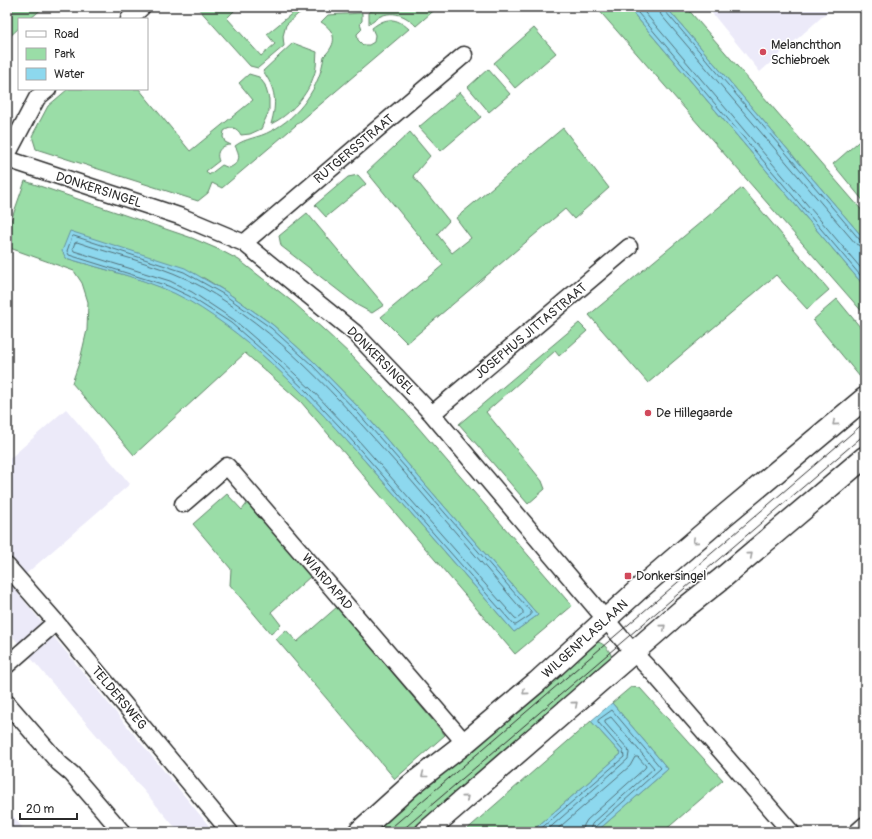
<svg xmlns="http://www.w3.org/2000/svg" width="872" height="839" viewBox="0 0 872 839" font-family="Pangolin,sans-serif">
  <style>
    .built { fill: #eceaf9 }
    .green { fill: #9adda7; stroke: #628469; fill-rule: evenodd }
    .water { fill: #8dd8ee; stroke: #6693a0 }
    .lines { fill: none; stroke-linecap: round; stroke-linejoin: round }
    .shore { stroke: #527079; stroke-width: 1 }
    .minor-casing { stroke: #2b2b2b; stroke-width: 19 }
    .tertiary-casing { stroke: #2b2b2b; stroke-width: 24 }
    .minor { stroke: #fff; stroke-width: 16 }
    .tertiary { stroke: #fff; stroke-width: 21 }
    .tram { stroke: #2b2b2b; stroke-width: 1 }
    .oneway { stroke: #a0a0a0 }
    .poi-dot { fill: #d1495b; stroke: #fff; stroke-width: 1.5 }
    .labels { text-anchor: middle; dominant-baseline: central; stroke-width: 3; stroke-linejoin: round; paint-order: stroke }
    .poi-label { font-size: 13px; fill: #2b2b2b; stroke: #fff; text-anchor: start }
    .street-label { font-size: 13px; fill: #2b2b2b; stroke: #fff }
  </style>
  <rect width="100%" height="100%" fill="#fff"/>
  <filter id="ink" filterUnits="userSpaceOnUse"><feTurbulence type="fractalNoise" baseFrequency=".025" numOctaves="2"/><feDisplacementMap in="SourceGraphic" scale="8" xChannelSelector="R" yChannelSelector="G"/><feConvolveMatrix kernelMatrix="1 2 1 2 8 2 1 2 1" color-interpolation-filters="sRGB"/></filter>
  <g filter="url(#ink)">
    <path class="built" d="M 707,7 L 833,7 L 760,72 Z
      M 66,409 L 130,484 L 12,586 L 210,827 L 203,832 L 179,832 L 7,630 L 7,461 Z
      M 7,809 L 26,832 L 7,832 Z"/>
    <path class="green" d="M 7,7 L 44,7 L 30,19 L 19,19 L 19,28 L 7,39 Z
      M 197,7 L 238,7 L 227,18 L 261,56 L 275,44 L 267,34 L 300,7 L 364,7 L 309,8 L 298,14 L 286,25 L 283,36 L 284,46 L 258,68 L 250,66 Z
      M 380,7 L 438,7 L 416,26 C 402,11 385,9 369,24 L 369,12 Z
      M 596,7 L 628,7 L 865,287 L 865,315 Z
      M 666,7 L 686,7 L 865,214 L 865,240 Z
      M 362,13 L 362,21 L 360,23 L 362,29 L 357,34 L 358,40 L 363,45 L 369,45 L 374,42 L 375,35 L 372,28 C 386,17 396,17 409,29 L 222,188 L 212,183 L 208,193 L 198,201 L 36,149 L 32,136 L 48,106 L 68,89 L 139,89 L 190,151 L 253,100 L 239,83 L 249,74 L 259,77 L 265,85 L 269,99 L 269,111 L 261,129 L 250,134 L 241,135 C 237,127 231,126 224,131 L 223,137 L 225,142 L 231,145 C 221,145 215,152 219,161 L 206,171 L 209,175 L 222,165 L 229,168 C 240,163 241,156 235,146 C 245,138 259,138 271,131 C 299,117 320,87 324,56 C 337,44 337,32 321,22 L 328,15 Z
      M 534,28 L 556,53 L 515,88 L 494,63 Z
      M 293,43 L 317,52 C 316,60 317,68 314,75 C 308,95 290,115 271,124 C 277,103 276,89 263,71 Z
      M 488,69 L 510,94 L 489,112 L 468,87 Z
      M 460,92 L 481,117 L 441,151 L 419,127 Z
      M 563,128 L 609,188 L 574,219 L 565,209 L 407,343 L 381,317 L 443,265 L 367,172 L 410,132 L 430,156 L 413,176 L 449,221 L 437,234 L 452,253 L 471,238 L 456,218 Z
      M 865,136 L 865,203 L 833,164 Z
      M 358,175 L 366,184 L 326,217 L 315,205 L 348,177 Z
      M 25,181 L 192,238 L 220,250 L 239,260 L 294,303 L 323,329 L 351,355 L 404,411 L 572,606 L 515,654 L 301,402 L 245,353 L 134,455 L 72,383 L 80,360 L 87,330 L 88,302 L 82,283 L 74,271 L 7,247 L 7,232 ZM 66,258 L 204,278 L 225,291 L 273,325 L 314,362 L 362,411 L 538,615 L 514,632 C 464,574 415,517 365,461 C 314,404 255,339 189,300 C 153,280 105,270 66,258 Z
      M 742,188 L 829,290 L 807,309 L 776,275 L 648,383 L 589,315 Z
      M 307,213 L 384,305 L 372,313 L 357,305 L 281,246 L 279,236 Z
      M 837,299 L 865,333 L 865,383 L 813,320 Z
      M 579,323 L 587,331 L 559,356 L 555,351 L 486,412 L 542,481 L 545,489 L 528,504 L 459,424 Z
      M 227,494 L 242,510 L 248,502 L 311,576 L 271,612 L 281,625 L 271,634 L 230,585 L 231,569 L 193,524 Z
      M 337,607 L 445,735 L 395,779 L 276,639 L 286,630 L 297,642 Z
      M 598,642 C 605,644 610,651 612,658 L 418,832 L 371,832 L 591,643 Z
      M 631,687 L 640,688 L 723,780 L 663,832 L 596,832 L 668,769 L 612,703 Z
      M 591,721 L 621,754 L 531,832 L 464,832 Z"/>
    <path class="water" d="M 628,7 L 666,7 L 865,240 L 865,287 Z
      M 70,231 L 185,268 L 225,291 L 273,325 L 314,362 L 362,411 L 538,615 L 514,632 C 465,575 415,517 365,461 C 314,404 255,339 189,301 C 153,280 105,270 66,258 L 62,251 Z
      M 612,703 L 668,769 L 596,832 L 531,832 L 621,754 L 591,721 Z"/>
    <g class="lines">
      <path class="shore" d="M 633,7 L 865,281
        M 640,7 L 865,273
        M 658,7 L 661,15 L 856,244 L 860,246 L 865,247
        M 663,7 L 665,11 L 860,240 L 865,242
        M 74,236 L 184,272 L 223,294 L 271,328 L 312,365 L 359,414 L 531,612 L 531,615 L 516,625 L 514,625 L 340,427 L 308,393 L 277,363 L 231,323 L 189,296 L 168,286 L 69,255 L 67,251 L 72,237 Z
        M 75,243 L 77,242 L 89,246 C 126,258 167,267 200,286 C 279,330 338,398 397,464 C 439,513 481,562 523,611 L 523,614 L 517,619 L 515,618 L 344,424 L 312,390 L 280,360 L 234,320 L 192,292 L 170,281 L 74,251 L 73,249 Z
        M 537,832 L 624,757 L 623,751 L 598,722 L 598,720 L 612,710 L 661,768 L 595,827 L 594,832
        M 545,832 L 628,759 L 629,753 L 628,749 L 605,723 L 605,720 L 611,717 L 654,768 L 592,824 L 589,832
        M 554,832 L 630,766 L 635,757 L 638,757 L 646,766 L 645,768 L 587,820 L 584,825 L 583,832"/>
      <g class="minor-casing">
        <path id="minor" d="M 129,19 L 142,7
          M 7,155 L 37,98 L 48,89
          M 7,159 L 182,217 L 244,243 L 355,333 L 432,414 L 634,653 L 655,675 L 791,832
          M 244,243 L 464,55
          M 432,414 L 629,247
          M 183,504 L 227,466 L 465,743
          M 7,566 L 56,622 L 230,832
          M 7,665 L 56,622
          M 7,703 L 59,763 L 72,774 L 122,832
          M 857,832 L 865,825"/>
      </g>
      <g class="tertiary-casing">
        <path id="tertiary" d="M 359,832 L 411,785 L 465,743 L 537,682 L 639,589 L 725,515 L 865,398
          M 426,832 L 681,611 L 720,580 L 865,457"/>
      </g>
      <use href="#minor" class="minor"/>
      <use href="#tertiary" class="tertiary"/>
      <path class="tram" d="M 386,832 L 865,422
        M 400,832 L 865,434"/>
    </g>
    <defs><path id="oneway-chevron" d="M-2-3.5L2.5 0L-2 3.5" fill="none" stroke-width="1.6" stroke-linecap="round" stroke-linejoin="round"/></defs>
    <g class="oneway">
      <use href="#oneway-chevron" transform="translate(835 423) rotate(140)"/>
      <use href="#oneway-chevron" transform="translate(695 541) rotate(139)"/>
      <use href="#oneway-chevron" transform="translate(750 555) rotate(-40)"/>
      <use href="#oneway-chevron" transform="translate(663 627) rotate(-41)"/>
      <use href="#oneway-chevron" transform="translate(525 692) rotate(139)"/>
      <use href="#oneway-chevron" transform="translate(575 704) rotate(-41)"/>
      <use href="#oneway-chevron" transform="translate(424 775) rotate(142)"/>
      <use href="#oneway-chevron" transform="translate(466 798) rotate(-41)"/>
    </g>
  </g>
  <g class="poi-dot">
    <circle cx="763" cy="52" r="4"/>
    <circle cx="648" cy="413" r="4"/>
    <rect x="624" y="572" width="8" height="8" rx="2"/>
  </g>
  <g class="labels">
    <g class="poi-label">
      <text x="771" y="45">Melanchthon<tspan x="771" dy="15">Schiebroek</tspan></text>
      <text x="656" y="413">De Hillegaarde</text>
      <text x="636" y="576">Donkersingel</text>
    </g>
    <g class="street-label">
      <text transform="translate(354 149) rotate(-40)">RUTGERSSTRAAT</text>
      <text transform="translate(99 190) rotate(18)">DONKERSINGEL</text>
      <text transform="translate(531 331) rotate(-40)">JOSEPHUS JITTASTRAAT</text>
      <text transform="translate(381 361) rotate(45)">DONKERSINGEL</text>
      <text transform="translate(327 582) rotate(49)">WIARDAPAD</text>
      <text transform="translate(585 639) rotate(-42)">WILGENPLASLAAN</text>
      <text transform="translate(119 698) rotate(50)">TELDERSWEG</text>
    </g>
  </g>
  <rect width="872" height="839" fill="none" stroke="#fff" stroke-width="24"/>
  <rect x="12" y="12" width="848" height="815" fill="none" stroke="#2b2b2b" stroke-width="1.5" filter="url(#ink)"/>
  <rect x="18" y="18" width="130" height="72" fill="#ffffff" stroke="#aaaaaa"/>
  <rect x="26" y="31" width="20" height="6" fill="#ffffff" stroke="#aaaaaa"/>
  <text x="54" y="38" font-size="12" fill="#2b2b2b">Road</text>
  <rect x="26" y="48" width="20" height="12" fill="#9adda7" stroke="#aaaaaa"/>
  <text x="54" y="58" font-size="12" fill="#2b2b2b">Park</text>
  <rect x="26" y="68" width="20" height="12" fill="#8dd8ee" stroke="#aaaaaa"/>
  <text x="54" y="78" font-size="12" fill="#2b2b2b">Water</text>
  <path d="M20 813v6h57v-6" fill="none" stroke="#2b2b2b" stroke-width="2"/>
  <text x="26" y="813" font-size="12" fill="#2b2b2b" stroke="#ffffff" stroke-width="3" paint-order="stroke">20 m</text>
</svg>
